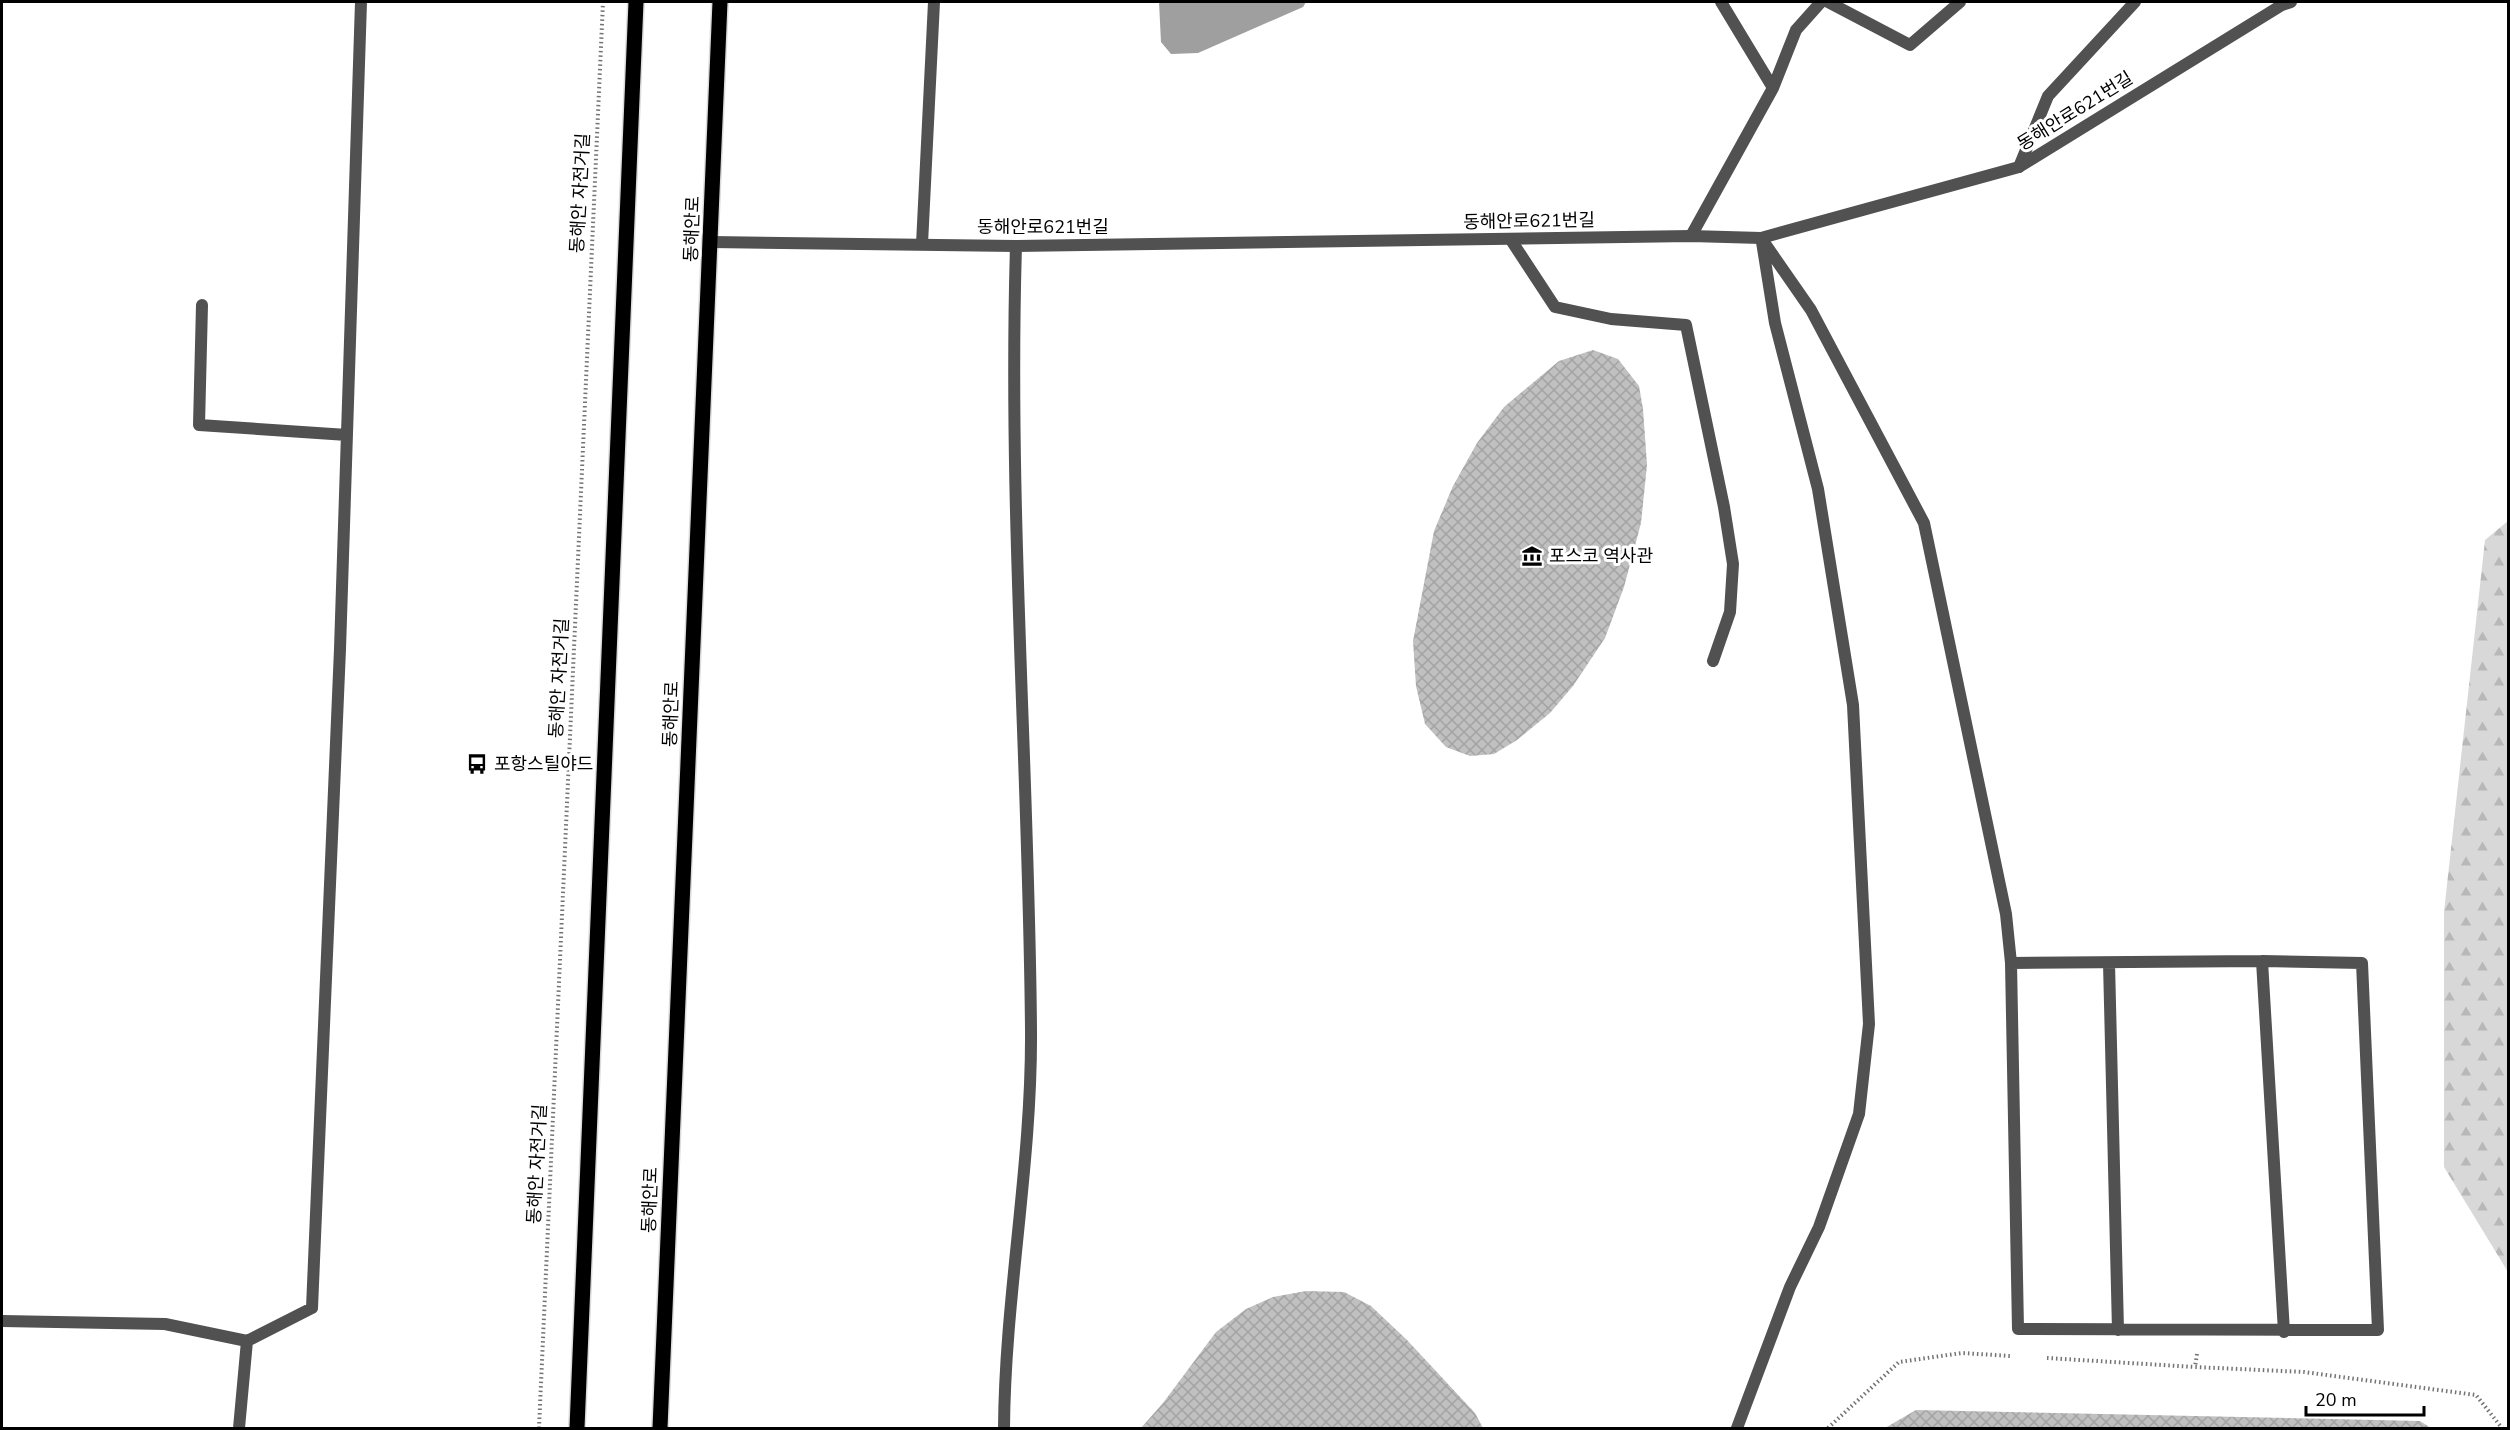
<svg xmlns="http://www.w3.org/2000/svg" width="2510" height="1430" viewBox="0 0 2510 1430" font-family="'Nunito Sans','Noto Sans KR',sans-serif">
  <style>
    .forest { fill: url(#forest-firs) }
    .water { fill: #9f9f9f }
    .building { fill: url(#building-cross-hatch) }
    .lines { fill: none; stroke-linecap: round; stroke-linejoin: round }
    .primary-casing { stroke: #dbdbdb; stroke-width: 18 }
    .path { stroke: #737373; stroke-width: 4; stroke-dasharray: 1.5 3; stroke-linecap: butt }
    .lane { stroke: #515151; stroke-width: 12 }
    .street { stroke: #515151; stroke-width: 12 }
    .primary { stroke: #000; stroke-width: 15 }
    .labels { text-anchor: middle; dominant-baseline: central; stroke-width: 6; stroke-linejoin: round; paint-order: stroke }
    .street-label { font-size: 18px; fill: #000; stroke: #fff }
    .poi-label { font-size: 18px; fill: #000; stroke: #fff; text-anchor: start }
  </style>
  <defs>
    <pattern id="forest-firs" width="22" height="20" patternUnits="userSpaceOnUse" patternTransform="scale(1.5)"><rect width="22" height="20" fill="#d8d8d8"/><path d="M5 1l3.5 6h-7zM16 11l3.5 6h-7z" fill="#b8b8b8"/></pattern>
    <pattern id="building-cross-hatch" width="8" height="8" patternUnits="userSpaceOnUse" patternTransform="scale(1.5)"><rect width="8" height="8" fill="#c0c0c0"/><path d="M0 0l8 8M0 8l8-8" fill="none" stroke="#a3a3a3"/></pattern>
  </defs>
  <rect width="100%" height="100%" fill="#fff"/>
  <path class="forest" d="M 2508,521 L 2508,1272 L 2444,1167 L 2444,912 L 2485,540 Z"/>
  <path class="water" d="M 1159,2 L 1306,2 L 1303,7 L 1198,53 L 1171,54 L 1161,42 Z"/>
  <path class="building" d="M 1593,350 L 1618,359 L 1639,386 L 1643,409 L 1647,465 L 1641,523 L 1624,587 L 1605,638 L 1573,686 L 1550,713 L 1517,740 L 1494,754 L 1470,756 L 1446,747 L 1425,724 L 1416,686 L 1413,641 L 1434,531 L 1453,486 L 1477,443 L 1504,407 L 1559,361 Z
    M 1306,1291 L 1344,1292 L 1371,1306 L 1407,1340 L 1475,1413 L 1483,1428 L 1141,1428 L 1163,1403 L 1216,1332 L 1246,1309 L 1273,1297 Z
    M 1916,1410 L 2420,1421 L 2431,1428 L 1885,1428 Z"/>
  <g class="lines">
    <g class="primary-casing">
      <path id="primary" d="M 577,1428 L 636,2
        M 660,1428 L 720,2"/>
    </g>
    <path class="path" d="M 2197,1354 L 2195,1367 L 2304,1372 L 2476,1395 L 2502,1428
      M 2047,1358 L 2195,1367
      M 539,1428 L 603,2
      M 1828,1428 L 1899,1362 L 1962,1353 L 2010,1356"/>
    <path class="lane" d="M 1721,2 L 1773,88
      M 1828,2 L 1910,45 L 1960,2
      M 2019,167 L 2048,96 L 2135,2
      M 1691,236 L 1773,88 L 1796,30 L 1821,2
      M 1761,238 L 1811,310 L 1924,523 L 2006,914 L 2011,963 L 2018,1329 L 2378,1330 L 2362,963 L 2262,961 L 2011,963
      M 1511,240 L 1555,307 L 1611,319 L 1686,325 L 1724,507 L 1733,564 L 1730,612 L 1713,661
      M 922,244 L 934,2
      M 202,305 L 199,425 L 347,435
      M 2262,961 L 2284,1332
      M 2109,963 L 2118,1330
      M 2,1321 L 165,1324 L 247,1341 L 239,1428
      M 247,1341 L 312,1308 L 340,649 L 361,2
      M 1004,1428 C 1005,1296 1032,1164 1031,1031 C 1029,769 1008,508 1016,246
      M 1737,1428 L 1790,1287 L 1819,1227 L 1859,1114 L 1869,1024 L 1853,705 L 1818,489 L 1775,323 L 1762,242"/>
    <path class="street" d="M 711,242 L 1016,246 L 1691,236 L 1761,238 L 2019,167 L 2282,5 L 2291,2"/>
    <use href="#primary" class="primary"/>
  </g>
  <defs>
    <g id="museum-bare" transform="scale(1.62)"><path d="M0-6L6-3V-2H-6V-3ZM-5-1h2V3h-2ZM-1-1h2V3h-2ZM3-1h2V3H3ZM-6 4H6V6H-6Z" fill="#000" stroke="#fff" stroke-width="2.5" paint-order="stroke"/></g>
    <g id="bus-bare" transform="scale(1.62)"><path d="M-5-6H5V4H4V6H2V4H-2V6H-4V4H-5ZM-3.5-4V0h7V-4ZM-3.5 1.2v1.5H-2V1.2ZM2 1.2v1.5H3.5V1.2Z" fill="#000" stroke="#fff" stroke-width="2.5" paint-order="stroke"/></g>
  </defs>
  <g fill-rule="evenodd">
    <use href="#museum-bare" x="1532" y="556"/>
    <use href="#bus-bare" x="477" y="764"/>
  </g>
  <g class="labels">
    <g class="street-label">
      <text transform="translate(2075 111) rotate(-32)">동해안로621번길</text>
      <text transform="translate(580 193) rotate(-87)">동해안 자전거길</text>
      <text transform="translate(1529 221) rotate(-1)">동해안로621번길</text>
      <text x="1043" y="227">동해안로621번길</text>
      <text transform="translate(692 229) rotate(-88)">동해안로</text>
      <text transform="translate(559 678) rotate(-87)">동해안 자전거길</text>
      <text transform="translate(671 714) rotate(-88)">동해안로</text>
      <text transform="translate(537 1164) rotate(-87)">동해안 자전거길</text>
      <text transform="translate(650 1200) rotate(-88)">동해안로</text>
    </g>
    <g class="poi-label">
      <text x="1549" y="556">포스코 역사관</text>
      <text x="494" y="764">포항스틸야드</text>
    </g>
  </g>
  <rect width="2510" height="1430" fill="none" stroke="#000000" stroke-width="6"/>
  <path d="M2306 1406v9h118v-9" fill="none" stroke="#000000" stroke-width="3"/>
  <text x="2315" y="1406" font-size="18" fill="#000000" stroke="#ffffff" stroke-width="4.5" paint-order="stroke">20 m</text>
</svg>
